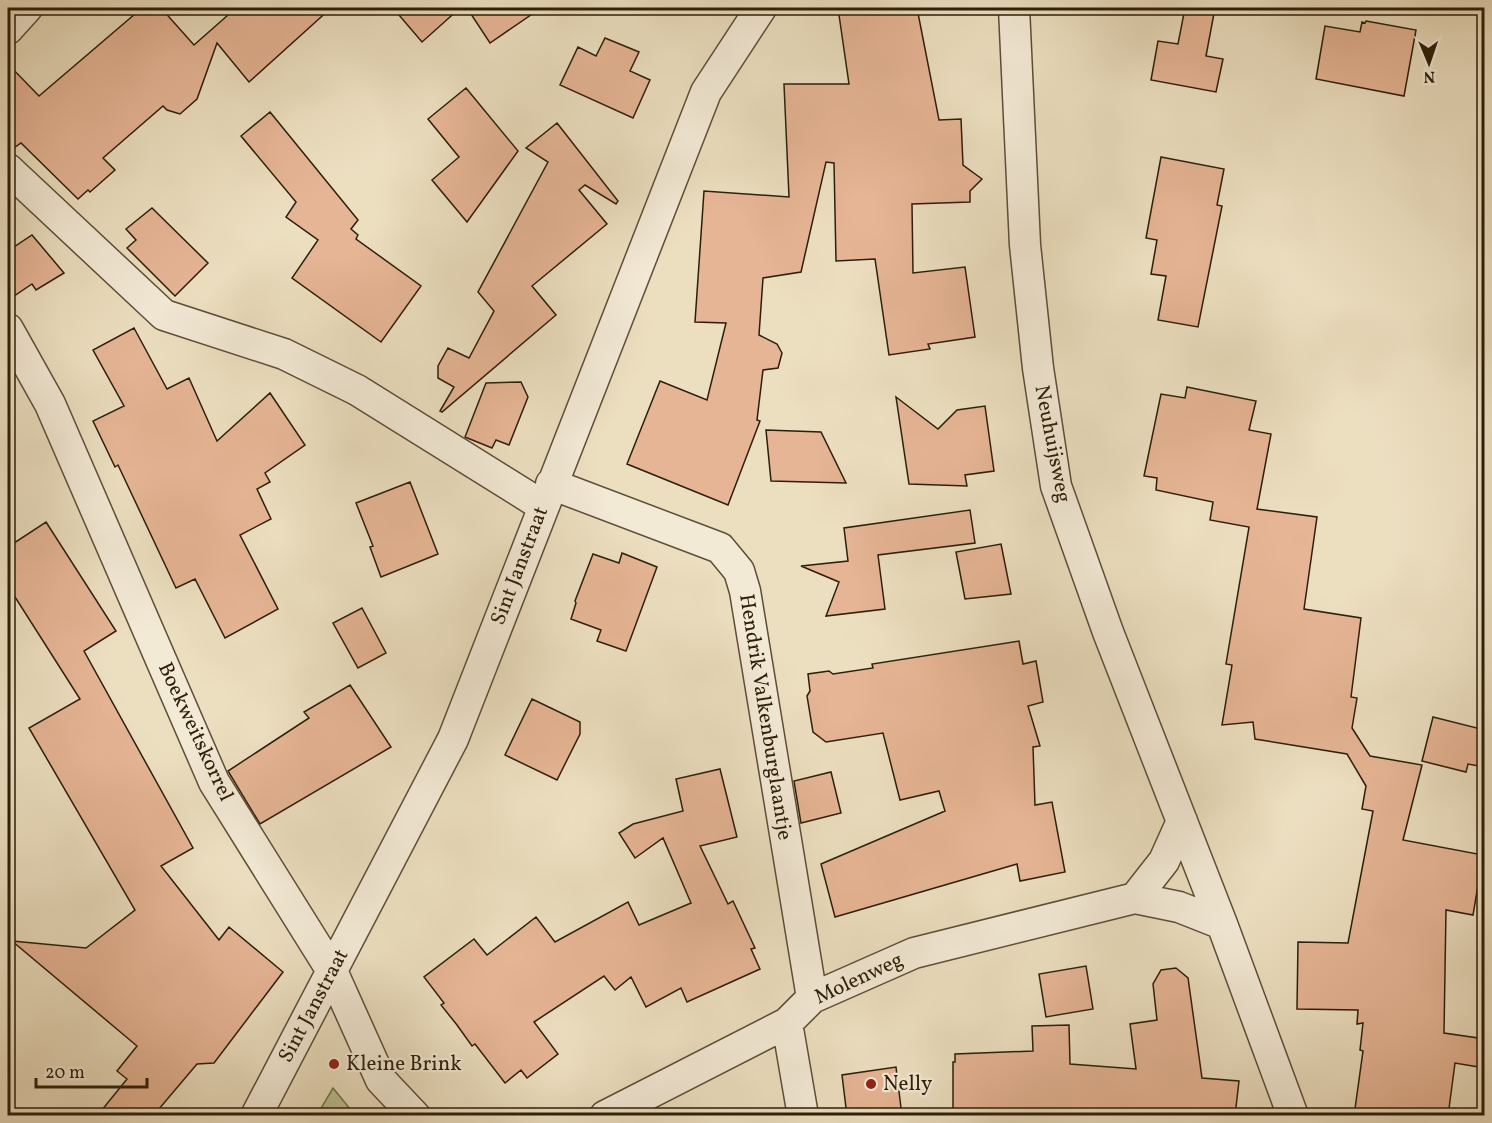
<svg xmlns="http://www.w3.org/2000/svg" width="1492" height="1123" viewBox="0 0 1492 1123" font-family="Vollkorn,serif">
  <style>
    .green { fill: #bac190; stroke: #73704c; stroke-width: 1.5 }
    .building { fill: #e6b595; stroke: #2c1e09; stroke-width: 1.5 }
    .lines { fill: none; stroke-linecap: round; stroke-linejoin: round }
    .street-casing { stroke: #5c4e37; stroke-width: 33 }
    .street { stroke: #f3ead6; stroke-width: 30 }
    .poi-dot { fill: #8f2418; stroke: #f3ead6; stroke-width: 2 }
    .labels { text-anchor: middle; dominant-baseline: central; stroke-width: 4.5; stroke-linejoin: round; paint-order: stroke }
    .street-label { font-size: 21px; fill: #2c1e09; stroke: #f3ead6 }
    .poi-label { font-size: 21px; fill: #2c1e09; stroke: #f3ead6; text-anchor: start }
  </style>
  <rect width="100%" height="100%" fill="#ecdfc0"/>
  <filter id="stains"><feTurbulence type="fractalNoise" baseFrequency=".00333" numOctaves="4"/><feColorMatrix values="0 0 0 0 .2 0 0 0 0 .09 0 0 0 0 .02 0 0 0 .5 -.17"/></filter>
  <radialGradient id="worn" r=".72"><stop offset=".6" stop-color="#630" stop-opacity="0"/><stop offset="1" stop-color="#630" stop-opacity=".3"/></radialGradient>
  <path class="green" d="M 333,1088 L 355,1115 L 317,1115 Z"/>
  <path class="building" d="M 142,8 L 161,8 L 194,45 L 236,8 L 331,8 L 249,82 L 217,43 L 197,99 L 180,114 L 167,110 L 163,106 L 103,158 L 115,170 L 90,192 L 88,190 L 78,199 L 21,143 L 8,152 L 8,64 L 39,96 Z
    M 393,8 L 460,8 L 422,42 Z
    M 467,8 L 541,8 L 490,43 Z
    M 838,8 L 917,8 L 939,120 L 961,119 L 963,165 L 982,179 L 970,191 L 970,202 L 912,204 L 913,273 L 965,267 L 975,337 L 928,344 L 930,349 L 889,355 L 875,259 L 836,261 L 834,163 L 826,162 L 801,272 L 763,278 L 759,335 L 777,344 L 782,353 L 778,368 L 763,370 L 757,420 L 760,421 L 728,505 L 627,464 L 660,381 L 707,400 L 726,323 L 695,322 L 704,191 L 789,197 L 784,84 L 849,84 Z
    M 1185,8 L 1215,8 L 1206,56 L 1223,59 L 1216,92 L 1151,80 L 1158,41 L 1178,44 Z
    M 1366,21 L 1416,30 L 1404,96 L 1316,79 L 1325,26 L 1360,32 L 1362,22 L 1365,23 Z
    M 605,38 L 639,52 L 630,71 L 650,80 L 633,118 L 560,85 L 578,47 L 596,56 Z
    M 466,88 L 518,151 L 467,222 L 432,180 L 459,157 L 428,119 Z
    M 270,112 L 358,220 L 351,229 L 358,235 L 356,239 L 421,286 L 381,342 L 292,278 L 318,240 L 286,217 L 296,202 L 241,136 Z
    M 557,123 L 618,201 L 616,204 L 585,185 L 579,190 L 607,224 L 532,286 L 556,315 L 442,412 L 440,411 L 454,387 L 438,378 L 438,366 L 448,348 L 469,358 L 494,311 L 478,292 L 548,162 L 526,148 Z
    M 1161,157 L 1224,169 L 1217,205 L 1222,206 L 1198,327 L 1158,320 L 1166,276 L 1151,274 L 1157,240 L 1146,238 Z
    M 152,208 L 208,263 L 175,296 L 127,248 L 136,240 L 126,229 Z
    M 32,235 L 64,273 L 36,290 L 32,284 L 8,300 L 8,251 Z
    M 134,328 L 167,389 L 189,378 L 217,441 L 270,393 L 305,445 L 265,473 L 270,482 L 257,489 L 271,519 L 240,535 L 278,609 L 225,638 L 195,579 L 176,588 L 118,465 L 115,467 L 93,421 L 124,406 L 93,350 Z
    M 521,382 L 528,397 L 509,445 L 496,440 L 492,448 L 465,437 L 486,383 Z
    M 1187,387 L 1256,401 L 1249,430 L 1271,434 L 1257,509 L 1317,517 L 1304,609 L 1361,618 L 1351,697 L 1357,698 L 1352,728 L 1370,756 L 1422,765 L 1403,840 L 1483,855 L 1473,915 L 1446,910 L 1444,1033 L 1485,1039 L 1485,1068 L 1455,1063 L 1448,1116 L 1354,1116 L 1363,1051 L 1360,1050 L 1363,1023 L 1357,1024 L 1358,1010 L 1297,1009 L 1298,942 L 1348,943 L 1373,811 L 1362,809 L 1366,786 L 1347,754 L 1255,739 L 1253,722 L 1222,725 L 1232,665 L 1226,664 L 1249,527 L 1210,520 L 1213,502 L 1156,490 L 1157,478 L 1144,476 L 1161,394 L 1185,398 Z
    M 896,397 L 938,429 L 957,410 L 985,406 L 994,471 L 965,475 L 967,486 L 909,484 Z
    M 766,430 L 821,432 L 846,483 L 771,481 Z
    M 410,482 L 438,554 L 381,577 L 370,547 L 373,546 L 356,503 Z
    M 970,510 L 975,543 L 878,555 L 885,609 L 826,616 L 839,582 L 801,566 L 848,561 L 844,528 Z
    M 46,522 L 116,631 L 84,651 L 193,848 L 161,866 L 219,940 L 229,927 L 283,972 L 214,1063 L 197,1064 L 153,1116 L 97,1116 L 127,1079 L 117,1071 L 137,1046 L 12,941 L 86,948 L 135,910 L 29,728 L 80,699 L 8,586 L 8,547 Z
    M 1001,544 L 1011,594 L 965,599 L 956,552 Z
    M 622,553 L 657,567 L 626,651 L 597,641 L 601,630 L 571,619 L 576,603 L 575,601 L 593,554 L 619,563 Z
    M 362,608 L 386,653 L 358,668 L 333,623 Z
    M 1019,641 L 1023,664 L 1036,661 L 1043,702 L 1028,706 L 1040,746 L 1033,747 L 1035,805 L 1052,802 L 1065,872 L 1020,881 L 1017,864 L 835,917 L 821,864 L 945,811 L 939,791 L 900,800 L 883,733 L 826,742 L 813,732 L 807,696 L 810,691 L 808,674 L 829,671 L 833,674 L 873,668 L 872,664 Z
    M 350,685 L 391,747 L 260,824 L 228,771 L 309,718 L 304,712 Z
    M 532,699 L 580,722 L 580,734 L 557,780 L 505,755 Z
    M 1433,717 L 1485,730 L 1485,767 L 1468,764 L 1466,772 L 1422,761 Z
    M 720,769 L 737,837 L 700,846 L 728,904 L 733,901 L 755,948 L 751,949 L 760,969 L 687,1002 L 681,988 L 646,1007 L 631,977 L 615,990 L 604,976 L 534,1022 L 558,1054 L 527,1078 L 521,1070 L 505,1083 L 475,1044 L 472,1046 L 457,1025 L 441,1005 L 444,1003 L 424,977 L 474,939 L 487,955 L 536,917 L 555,942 L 628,902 L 639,925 L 691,903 L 663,838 L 635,858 L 619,833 L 633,824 L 683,811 L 676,779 Z
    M 831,772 L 841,813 L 801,823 L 794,781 Z
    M 1086,966 L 1093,1009 L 1046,1017 L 1039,974 Z
    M 1176,968 L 1188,978 L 1202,1078 L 1239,1081 L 1235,1116 L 1077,1116 L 1077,1114 L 953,1116 L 953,1062 L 955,1062 L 955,1054 L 1033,1051 L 1032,1026 L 1069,1025 L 1070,1064 L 1136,1069 L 1130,1024 L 1157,1020 L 1153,984 L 1161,970 Z
    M 896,1067 L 902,1116 L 847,1116 L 842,1075 Z"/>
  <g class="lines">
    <g class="street-casing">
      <path id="street" d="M 1014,8 L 1025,245 L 1038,368 L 1056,486 L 1108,632 L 1222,924
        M 8,29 L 27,8
        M 8,169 L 164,315 L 284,354 L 357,390 L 543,506
        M 8,329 L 50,404 L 214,782 L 332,971 L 381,1080 L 415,1116
        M 551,484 L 720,548 L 739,571 L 745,591 L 812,998
        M 1135,898 L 1164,861 L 1182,821
        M 787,1023 L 803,1116
        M 256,1116 L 453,739 L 706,92 L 761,8
        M 605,1116 L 787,1023 L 812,998 L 914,953 L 1135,898 L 1179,907 L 1222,924 L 1293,1116"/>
    </g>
    <use href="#street" class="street"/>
  </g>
  <g class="poi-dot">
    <circle cx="334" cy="1064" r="6"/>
    <circle cx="871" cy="1084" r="6"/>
  </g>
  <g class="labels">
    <g class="street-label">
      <text transform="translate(1052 444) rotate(79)">Neuhuijsweg</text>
      <text transform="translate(520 566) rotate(-69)">Sint Janstraat</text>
      <text transform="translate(765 717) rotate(81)">Hendrik Valkenburglaantje</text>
      <text transform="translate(195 732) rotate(65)">Boekweitskorrel</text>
      <text transform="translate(859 979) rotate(-25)">Molenweg</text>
      <text transform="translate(314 1006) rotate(-62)">Sint Janstraat</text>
    </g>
    <g class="poi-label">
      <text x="346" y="1064">Kleine Brink</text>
      <text x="883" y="1084">Nelly</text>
    </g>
  </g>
  <rect width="1492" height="1123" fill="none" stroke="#ecdfc0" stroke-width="30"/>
  <rect x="9" y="9" width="1474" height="1105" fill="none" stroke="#2c1e09" stroke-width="3"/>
  <rect x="15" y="15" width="1462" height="1093" fill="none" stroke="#2c1e09" stroke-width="1.5"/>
  <g transform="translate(1429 63) rotate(178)" stroke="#f3ead6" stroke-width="4.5" paint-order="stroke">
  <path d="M0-4.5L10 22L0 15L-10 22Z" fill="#2c1e09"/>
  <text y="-9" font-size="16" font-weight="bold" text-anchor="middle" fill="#2c1e09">N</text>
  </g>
  <path d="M36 1078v9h111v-9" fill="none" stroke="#2c1e09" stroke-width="3"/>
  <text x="45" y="1078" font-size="18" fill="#2c1e09" stroke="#f3ead6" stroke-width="4.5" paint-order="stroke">20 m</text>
  <rect width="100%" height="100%" filter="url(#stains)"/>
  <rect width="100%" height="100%" fill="url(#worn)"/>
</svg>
